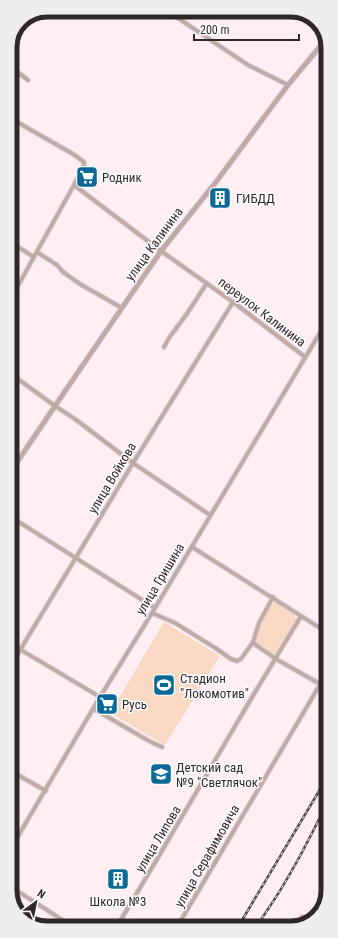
<svg xmlns="http://www.w3.org/2000/svg" width="338" height="938" viewBox="0 0 338 938" font-family="'Roboto Condensed',sans-serif">
  <style>
    .green { fill: #f9d9c4 }
    .lines { fill: none; stroke-linecap: round; stroke-linejoin: round }
    .minor-casing { stroke: #dacbce; stroke-width: 5.5 }
    .tertiary-casing { stroke: #dacbce; stroke-width: 6 }
    .minor { stroke: #bfaaa6; stroke-width: 3.5 }
    .tertiary { stroke: #bfaaa6; stroke-width: 4.5 }
    .rail-casing { stroke: #4d4546; stroke-width: 2.5 }
    .rail { stroke: #fff; stroke-width: 1; stroke-dasharray: 3; stroke-linecap: butt }
    .labels { text-anchor: middle; dominant-baseline: central; stroke-width: 3; stroke-linejoin: round; paint-order: stroke }
    .poi-label { font-size: 13px; fill: #2f2829; stroke: #fff; text-anchor: start }
    .street-label { font-size: 13px; fill: #2f2829; stroke: #fff }
    .rim { fill: none; stroke: #2f2829; stroke-width: 5 }
  </style>
  <rect width="100%" height="100%" fill="#ffeff2"/>
  <path class="green" d="M 276,603 L 292,613 L 297,620 L 275,656 L 257,645 L 255,641 L 260,623 L 272,604 Z
    M 164,622 L 220,656 L 165,745 L 110,713 Z"/>
  <g class="lines">
    <g class="minor-casing">
      <path id="minor" d="M 166,10 L 248,65 L 288,85
        M 64,16 L 65,10
        M 10,47 L 24,20
        M 10,69 L 20,74 L 28,80
        M 10,118 L 73,154 L 84,162 L 84,165 L 74,185 L 161,251 L 233,302 L 305,357
        M 10,204 L 14,198
        M 10,242 L 34,257
        M 37,252 L 57,265 L 63,272 L 80,284 L 122,308
        M 10,300 L 74,185
        M 164,347 L 169,338 L 186,315 L 207,283
        M 11,374 L 55,406 L 75,419 L 133,463 L 210,515
        M 11,517 L 155,608
        M 192,547 L 328,633
        M 152,613 L 175,623 L 217,649 L 231,659 L 237,661 L 241,659 L 253,642 L 259,623 L 273,597
        M 253,642 L 256,645 L 276,659 L 320,684
        M 11,644 L 100,697
        M 11,665 L 133,463 L 233,302
        M 94,709 L 149,741 L 162,747
        M 11,771 L 46,791
        M 11,848 L 100,697 L 152,613 L 327,321
        M 11,887 L 75,928
        M 177,927 L 328,671
        M 296,927 L 302,917 L 309,921
        M 116,928 L 153,866 L 251,699 L 301,616"/>
    </g>
    <g class="tertiary-casing">
      <path id="tertiary" d="M 11,471 L 55,406 L 76,375 L 161,251 L 216,182 L 288,85 L 327,38"/>
    </g>
    <use href="#minor" class="minor"/>
    <use href="#tertiary" class="tertiary"/>
    <g class="rail-casing">
      <path id="rail" d="M 262,918 C 288,881 308,842 328,801
        M 238,927 L 328,776"/>
    </g>
    <use href="#rail" class="rail"/>
  </g>
  <defs>
    <g id="supermarket-square" transform="scale(1.15)"><rect x="-9" y="-9" width="18" height="18" rx="4" fill="#0b6998" stroke="#fff"/><path d="M-6-5.5h2.5l.6 2H6L4.5 2H-2.5L-4.4-4H-6ZM-1.5 3.2a1.3 1.3 0 1 0 .1 0ZM3 3.2a1.3 1.3 0 1 0 .1 0Z" fill="#fff"/></g>
    <g id="building-square" transform="scale(1.15)"><rect x="-9" y="-9" width="18" height="18" rx="4" fill="#0b6998" stroke="#fff"/><path d="M-4-6H4V6H1V3H-1V6H-4ZM-2.5-4.3h1.7v1.8h-1.7ZM.8-4.3h1.7v1.8H.8ZM-2.5-1h1.7V.8h-1.7ZM.8-1h1.7V.8H.8Z" fill="#fff"/></g>
    <g id="stadium-square" transform="scale(1.15)"><rect x="-9" y="-9" width="18" height="18" rx="4" fill="#0b6998" stroke="#fff"/><path d="M0-5a6.5 5 0 1 0 0 10a6.5 5 0 1 0 0-10ZM-3.5-1.8h7v3.6h-7Z" fill="#fff"/></g>
    <g id="school-square" transform="scale(1.15)"><rect x="-9" y="-9" width="18" height="18" rx="4" fill="#0b6998" stroke="#fff"/><path d="M0-5L7-2L0 1L-7-2ZM-4 1L0 2.5L4 1V4Q0 6-4 4Z" fill="#fff"/></g>
  </defs>
  <g fill-rule="evenodd">
    <use href="#supermarket-square" x="87" y="177"/>
    <use href="#building-square" x="220" y="198"/>
    <use href="#stadium-square" x="164" y="685"/>
    <use href="#supermarket-square" x="107" y="704"/>
    <use href="#school-square" x="161" y="774"/>
    <use href="#building-square" x="118" y="879"/>
  </g>
  <g class="labels">
    <g class="poi-label">
      <text x="102" y="177">Родник</text>
      <text x="236" y="198">ГИБДД</text>
      <text x="180" y="678">Стадион<tspan x="180" dy="15">"Локомотив"</tspan></text>
      <text x="122" y="704">Русь</text>
      <text x="176" y="767">Детский сад<tspan x="176" dy="15">№9 "Светлячок"</tspan></text>
      <text x="118" y="901" text-anchor="middle">Школа №3</text>
    </g>
    <g class="street-label">
      <text transform="translate(154 244) rotate(-54)">улица Калинина</text>
      <text transform="translate(262 312) rotate(37)">переулок Калинина</text>
      <text transform="translate(112 478) rotate(-59)">улица Войкова</text>
      <text transform="translate(160 579) rotate(-59)">улица Гришина</text>
      <text transform="translate(158 839) rotate(-59)">улица Липова</text>
      <text transform="translate(207 856) rotate(-60)">улица Серафимовича</text>
    </g>
  </g>
  <path d="M0 0H338V938H0ZM47 17H291A30 30 0 0 1 321 47V891A30 30 0 0 1 291 921H47A30 30 0 0 1 17 891V47A30 30 0 0 1 47 17Z" fill="#eee" fill-rule="evenodd"/>
  <path class="rim" d="M47 17H291A30 30 0 0 1 321 47V891A30 30 0 0 1 291 921H47A30 30 0 0 1 17 891V47A30 30 0 0 1 47 17Z"/>
  <g transform="translate(36 902) rotate(33)" stroke="#ffffff" stroke-width="3" paint-order="stroke">
  <path d="M0-3L7 15L0 10L-7 15Z" fill="#2f2829"/>
  <text y="-6" font-size="11" font-weight="bold" text-anchor="middle" fill="#2f2829">N</text>
  </g>
  <path d="M194 34v6h105v-6" fill="none" stroke="#2f2829" stroke-width="2"/>
  <text x="200" y="34" font-size="12" fill="#2f2829" stroke="#ffffff" stroke-width="3" paint-order="stroke">200 m</text>
</svg>
